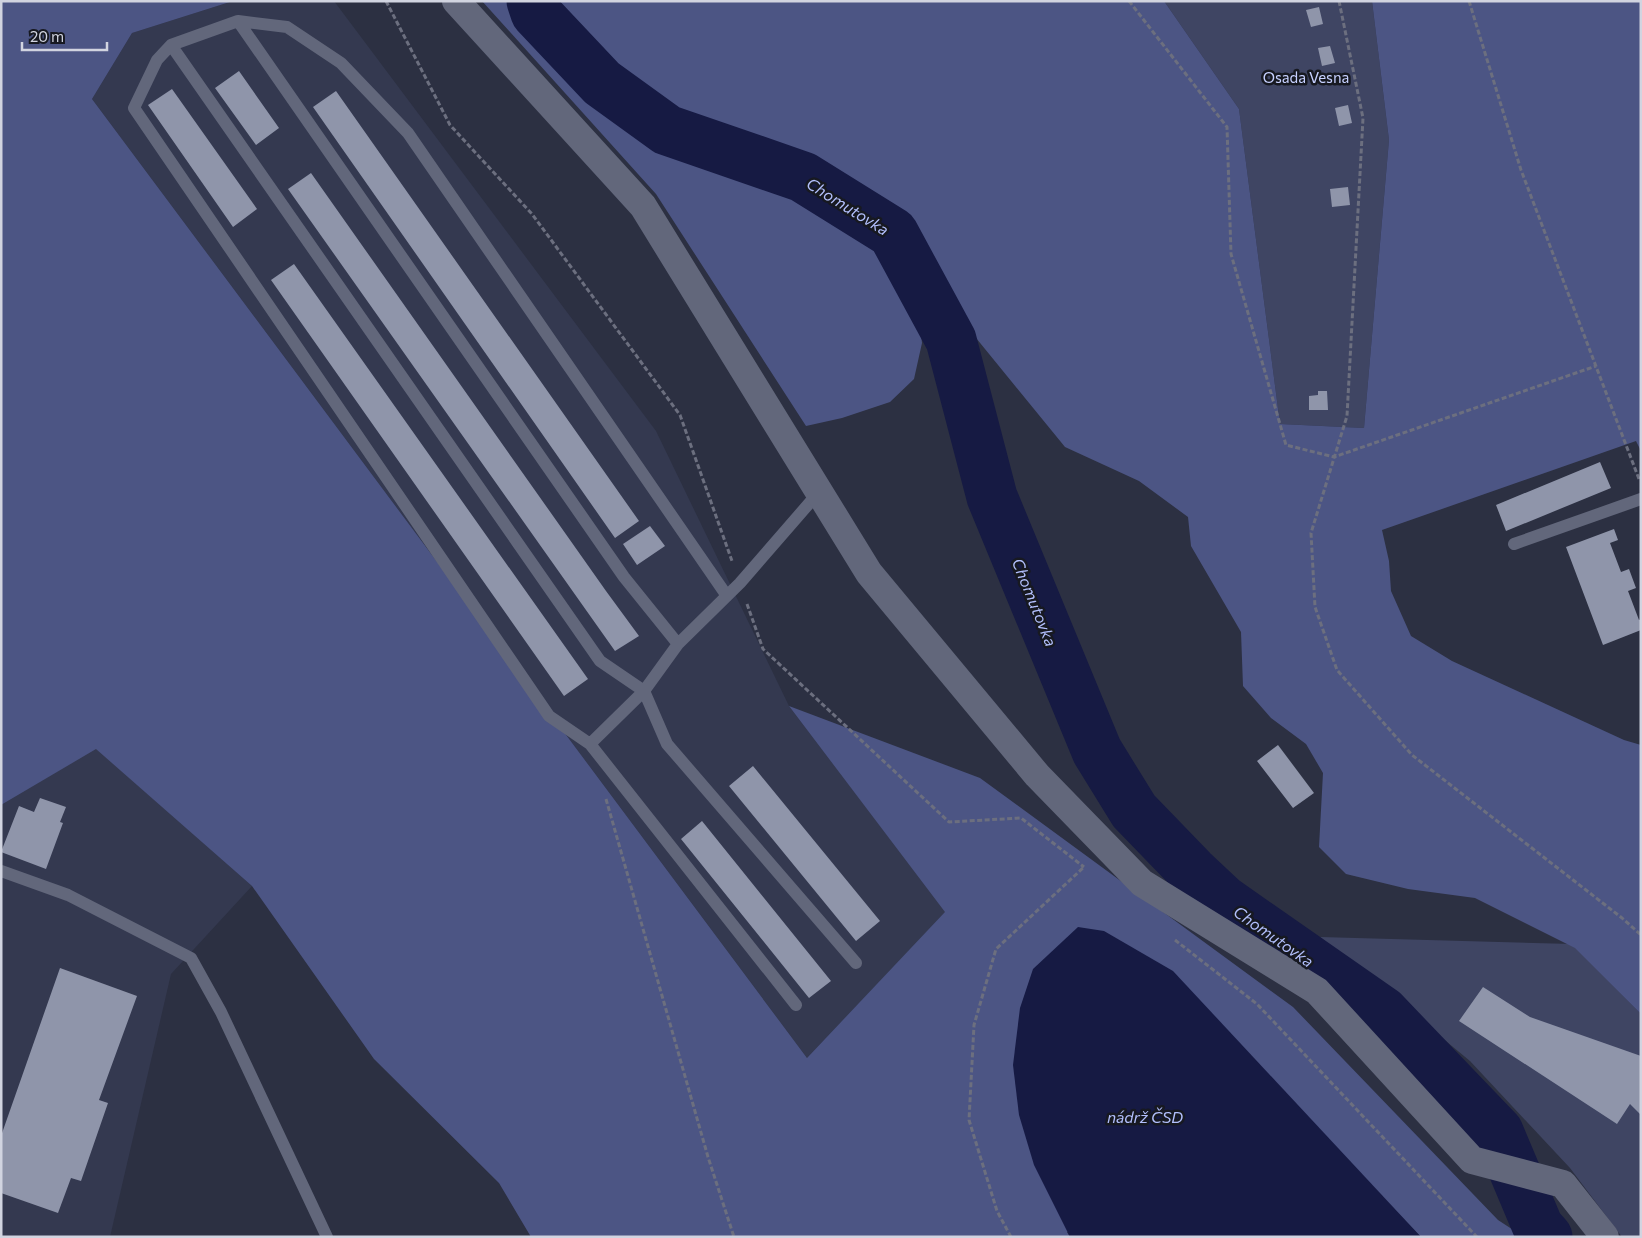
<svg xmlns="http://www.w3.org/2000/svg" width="1642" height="1238" viewBox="0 0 1642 1238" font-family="Commissioner,sans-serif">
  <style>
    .built { fill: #343950 }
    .green { fill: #3f4563 }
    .forest { fill: #4c5584 }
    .water { fill: #161a43 }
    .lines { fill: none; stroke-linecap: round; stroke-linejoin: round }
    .river { stroke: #161a43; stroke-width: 51 }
    .building { fill: #8f95aa }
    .path { stroke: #6c6f7f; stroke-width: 3; stroke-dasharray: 5 2.5; stroke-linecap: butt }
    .service { stroke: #62677b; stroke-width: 12 }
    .tertiary { stroke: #62677b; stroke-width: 28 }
    .labels { text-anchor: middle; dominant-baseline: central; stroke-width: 5; stroke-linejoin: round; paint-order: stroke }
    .park-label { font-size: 15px; fill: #c7d1ff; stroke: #171921 }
    .water-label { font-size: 16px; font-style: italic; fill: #b2bffc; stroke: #171921 }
  </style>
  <rect width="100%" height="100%" fill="#2c3042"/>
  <path class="built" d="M 233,1 L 334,1 L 656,431 L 789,706 L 946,912 L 807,1058 L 92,99 L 132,33 Z
    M 96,748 L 252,886 L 171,974 L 110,1237 L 1,1237 L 1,805 Z"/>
  <path class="green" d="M 1164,1 L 1372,1 L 1389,140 L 1364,428 L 1280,424 L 1239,109 Z
    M 1320,937 L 1572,944 L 1641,1014 L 1641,1237 L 1622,1237 L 1570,1168 L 1470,1061 Z"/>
  <path class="forest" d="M 1,1 L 233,1 L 132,33 L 92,99 L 807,1058 L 945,912 L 789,706 L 980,778 L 1293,1007 L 1498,1220 L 1524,1237 L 1421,1237 L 1395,1210 L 1067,1232 L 1070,1237 L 531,1237 L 499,1183 L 374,1059 L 252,886 L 96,749 L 1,805 Z
    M 482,1 L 1164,1 L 1239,109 L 1280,424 L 1364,428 L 1389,140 L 1372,1 L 1641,1 L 1641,451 L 1636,441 L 1382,530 L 1389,561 L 1391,591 L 1411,636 L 1452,661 L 1624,740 L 1641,745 L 1641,1014 L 1575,948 L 1475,898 L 1408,889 L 1346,874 L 1319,847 L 1323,773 L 1306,744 L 1271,718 L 1243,686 L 1241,632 L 1191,546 L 1188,517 L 1139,481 L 1065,447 L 941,295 L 920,326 L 922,343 L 914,379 L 890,402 L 842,418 L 806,426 L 656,194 Z"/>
  <path class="water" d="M 1078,927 L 1104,931 L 1173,971 L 1421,1237 L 1070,1237 L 1034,1165 L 1019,1115 L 1013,1065 L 1020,1008 L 1033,969 Z"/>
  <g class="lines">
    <path class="river" d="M 532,1 L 536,13 L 602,83 L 667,130 L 803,177 L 893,233 L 951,340 L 992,497 L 1097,751 L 1134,811 L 1192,871 L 1224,901 L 1383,1012 L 1498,1132 L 1538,1227 L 1547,1237"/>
  </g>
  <path class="building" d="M 1319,7 L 1323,24 L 1311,27 L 1306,10 Z
    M 1330,46 L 1335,63 L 1322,66 L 1318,48 Z
    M 239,71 L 279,128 L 256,145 L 215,88 Z
    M 172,89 L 257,209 L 233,227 L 148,105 Z
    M 336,91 L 639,521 L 615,538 L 313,107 Z
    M 1348,105 L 1352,123 L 1339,126 L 1335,108 Z
    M 311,173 L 606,591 L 639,636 L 615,651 L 288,189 Z
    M 1348,187 L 1350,205 L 1332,207 L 1330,189 Z
    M 294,264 L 588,679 L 564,696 L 271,280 Z
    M 1318,391 L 1327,391 L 1328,410 L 1309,410 L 1309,396 L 1318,395 Z
    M 1600,462 L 1611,488 L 1506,531 L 1496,505 Z
    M 650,526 L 665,546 L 637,565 L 623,544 Z
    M 1614,529 L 1618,540 L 1610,543 L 1621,572 L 1629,569 L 1636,588 L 1628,591 L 1639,620 L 1641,619 L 1641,630 L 1603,645 L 1566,547 Z
    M 1278,745 L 1314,793 L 1293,808 L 1257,761 Z
    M 753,766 L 880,921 L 856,941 L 729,786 Z
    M 40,798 L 66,807 L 60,822 L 63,823 L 46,869 L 1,852 L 19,806 L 34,812 Z
    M 702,821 L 831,981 L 809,998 L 681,839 Z
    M 60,968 L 137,996 L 99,1100 L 108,1103 L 81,1181 L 71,1178 L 58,1213 L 1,1193 L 1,1136 Z
    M 1483,987 L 1530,1017 L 1641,1056 L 1641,1115 L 1630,1104 L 1617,1124 L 1459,1021 Z"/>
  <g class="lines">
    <path class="path" d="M 386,1 L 450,125 L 532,214 L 680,415 L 732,561
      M 1129,1 L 1227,127 L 1231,254 L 1286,445 L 1334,457 L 1596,366
      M 1339,1 L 1363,118 L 1347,416 L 1311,533 L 1315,607 L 1337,670 L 1412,755 L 1622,918 L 1641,935
      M 1469,1 L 1521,170 L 1639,479
      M 747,604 L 763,649 L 949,822 L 1021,818 L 1084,867
      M 606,799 L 708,1157 L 734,1237
      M 1175,940 L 1257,1004 L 1477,1237
      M 1011,1237 L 997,1211 L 969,1120 L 974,1025 L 996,949 L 1084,867"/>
    <path class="service" d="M 238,21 L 171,45 L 157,60 L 134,108 L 549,716 L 590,744 L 644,691 L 678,644 L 740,583 L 819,492
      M 171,45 L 600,661 L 644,691 L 667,744 L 856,963
      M 1514,544 L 1641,499
      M 678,644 L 624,577 L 238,21 L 287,27 L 341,63 L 408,133 L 727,596
      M 590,744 L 796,1005
      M 1,871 L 68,895 L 191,958 L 221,1012 L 327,1237"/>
    <path class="tertiary" d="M 456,1 L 643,206 L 869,573 L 1037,775 L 1142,883 L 1317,991 L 1472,1160 L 1563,1184 L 1605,1237"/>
  </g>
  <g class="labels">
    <g class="park-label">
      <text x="1306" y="77">Osada Vesna</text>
    </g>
    <g class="water-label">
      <text transform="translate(848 206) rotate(32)">Chomutovka</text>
      <text transform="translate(1035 602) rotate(68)">Chomutovka</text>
      <text transform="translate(1274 936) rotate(35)">Chomutovka</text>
      <text x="1145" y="1116">nádrž ČSD</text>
    </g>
  </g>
  <rect width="1642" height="1238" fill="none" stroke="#d1d4e0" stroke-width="5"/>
  <path d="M22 42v8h85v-8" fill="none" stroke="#d1d4e0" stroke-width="2.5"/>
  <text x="30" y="42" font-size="15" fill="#d1d4e0" stroke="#171921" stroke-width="4" paint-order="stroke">20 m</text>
</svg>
